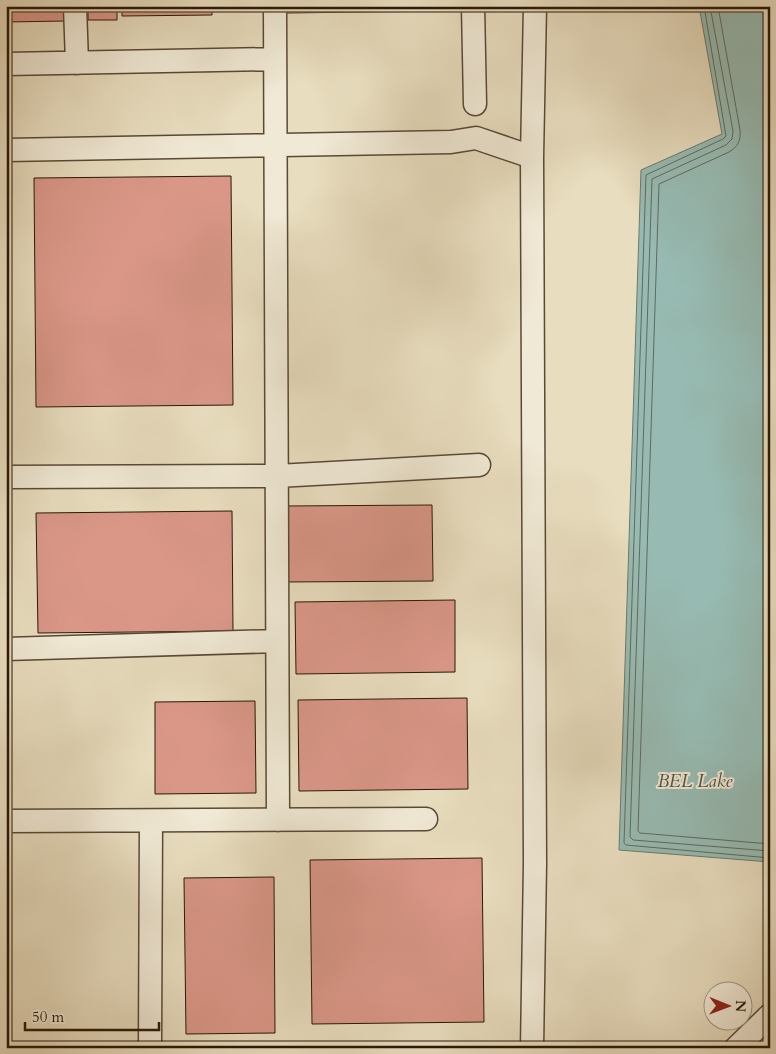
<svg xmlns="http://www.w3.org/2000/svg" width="776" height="1054" viewBox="0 0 776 1054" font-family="Cardo,serif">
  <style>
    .water { fill: #97bbb3; stroke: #6b7a6e }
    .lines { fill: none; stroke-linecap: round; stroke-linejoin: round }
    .shore { stroke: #606a5d; stroke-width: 1 }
    .building { fill: #da9788; stroke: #291807 }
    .minor-casing { stroke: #594935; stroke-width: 25 }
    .minor { stroke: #f0e9d5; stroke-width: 22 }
    .labels { text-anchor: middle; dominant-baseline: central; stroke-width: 4; stroke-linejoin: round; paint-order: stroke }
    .water-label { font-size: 18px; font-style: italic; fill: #505143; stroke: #f0e9d5 }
  </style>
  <rect width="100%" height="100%" fill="#e8ddbf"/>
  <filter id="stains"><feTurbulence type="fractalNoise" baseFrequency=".004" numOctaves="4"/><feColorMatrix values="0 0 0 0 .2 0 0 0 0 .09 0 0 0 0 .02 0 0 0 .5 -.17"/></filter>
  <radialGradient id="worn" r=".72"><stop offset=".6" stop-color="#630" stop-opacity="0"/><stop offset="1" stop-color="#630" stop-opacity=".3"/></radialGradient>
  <path class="water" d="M 699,6 L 770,6 L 770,862 L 619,850 L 641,170 L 722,134 Z"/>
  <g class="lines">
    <path class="shore" d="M 704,6 L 726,136 L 723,139 L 646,175 L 624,843 L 626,845 L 770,858
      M 710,6 L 733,131 L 732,139 L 726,145 L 652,179 L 630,837 L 633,840 L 770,851
      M 718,6 L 740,130 C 741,140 738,147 729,152 L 659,184 L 638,831 L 640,833 L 770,844"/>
  </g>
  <path class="building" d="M 6,6 L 65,6 L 65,21 L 6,22 Z
    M 88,6 L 117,6 L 117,20 L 88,20 Z
    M 122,6 L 212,6 L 212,15 L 122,16 Z
    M 283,6 L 450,6 L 450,11 L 283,13 Z
    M 231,176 L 233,405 L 36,407 L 34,178 Z
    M 432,505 L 433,581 L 286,582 L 285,506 Z
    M 232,511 L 233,631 L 38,633 L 36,513 Z
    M 455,600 L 455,672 L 296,674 L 295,602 Z
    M 467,698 L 468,789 L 299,791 L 298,700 Z
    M 255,701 L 256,793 L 155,794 L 155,702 Z
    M 482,858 L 484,1022 L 312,1024 L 310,860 Z
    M 274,877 L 275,1033 L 186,1034 L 184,878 Z"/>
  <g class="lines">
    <g class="minor-casing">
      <path id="minor" d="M 75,6 L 77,63
        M 275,6 L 278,820
        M 473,6 L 475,104
        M 6,64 L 275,59
        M 6,150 L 451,142 L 476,138 L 532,157
        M 6,477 L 277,476 L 479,465
        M 6,649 L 277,641
        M 6,821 L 426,819
        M 150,1048 L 151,821
        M 532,1048 L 535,863 L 532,157 L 535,6
        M 736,1048 L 770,1015"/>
    </g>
    <use href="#minor" class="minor"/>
  </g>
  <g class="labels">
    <g class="water-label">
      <text x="695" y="781">BEL Lake</text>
    </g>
  </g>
  <rect width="776" height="1054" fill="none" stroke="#e8ddbf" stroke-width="25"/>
  <rect x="8" y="8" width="761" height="1039" fill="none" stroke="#291807" stroke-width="2.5"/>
  <rect x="12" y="12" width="751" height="1029" fill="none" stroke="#291807"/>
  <g transform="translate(728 1006) rotate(91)"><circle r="24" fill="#f0e9d5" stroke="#a09583"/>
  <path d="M0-4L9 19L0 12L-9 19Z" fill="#8f2418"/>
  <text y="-8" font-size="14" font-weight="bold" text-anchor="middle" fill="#291807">N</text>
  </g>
  <path d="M25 1022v8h134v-8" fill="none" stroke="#291807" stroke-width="2.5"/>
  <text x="32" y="1022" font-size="15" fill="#291807" stroke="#f0e9d5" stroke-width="4" paint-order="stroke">50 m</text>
  <rect width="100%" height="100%" filter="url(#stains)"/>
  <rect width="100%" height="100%" fill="url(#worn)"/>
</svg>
